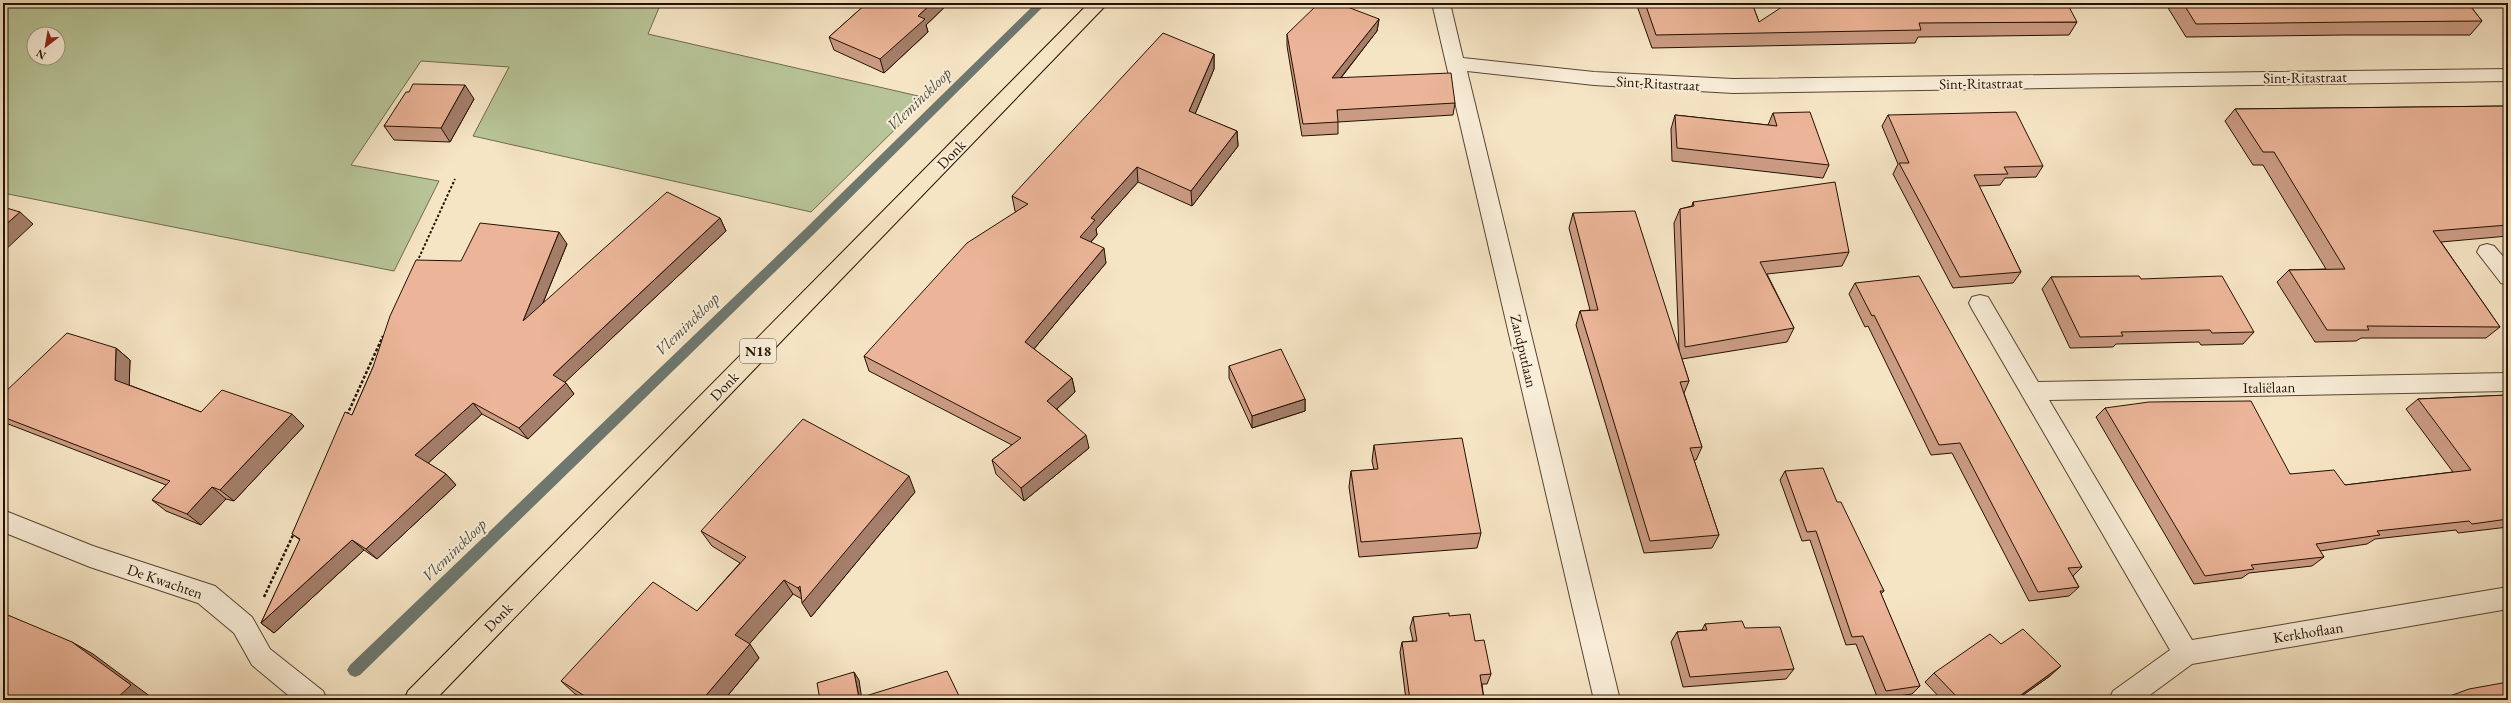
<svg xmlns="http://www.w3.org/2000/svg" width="2511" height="703" viewBox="0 0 2511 703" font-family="'EB Garamond',serif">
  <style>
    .green { fill: #b8c598; stroke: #6e6a4c; fill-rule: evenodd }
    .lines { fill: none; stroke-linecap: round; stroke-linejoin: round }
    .stream { fill: #6e7870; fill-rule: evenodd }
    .minor-casing { stroke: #594531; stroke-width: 2 }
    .major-casing { stroke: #251000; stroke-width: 2 }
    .path-far1 { stroke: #251000; stroke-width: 2; stroke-dasharray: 2.5 2; stroke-linecap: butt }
    .path { stroke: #251000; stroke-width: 2.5; stroke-dasharray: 3 2; stroke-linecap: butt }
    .minor { fill: #f9eed9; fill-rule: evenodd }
    .major { fill: #f6e5c5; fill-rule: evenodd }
    .wall { fill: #cb9c84; stroke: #251000 }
    .shaded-wall { fill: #a57f6b; stroke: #251000 }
    .building { fill: #ecb599; stroke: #251000 }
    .labels { text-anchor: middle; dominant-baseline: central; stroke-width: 4; stroke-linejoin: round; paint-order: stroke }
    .shield { fill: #f9eed9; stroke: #655341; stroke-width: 1 }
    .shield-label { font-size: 14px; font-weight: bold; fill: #251000 }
    .street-label { font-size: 15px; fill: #251000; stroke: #f9eed9 }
    .water-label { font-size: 16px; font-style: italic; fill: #4f4d41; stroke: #f9eed9 }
  </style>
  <rect width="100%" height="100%" fill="#f6e5c5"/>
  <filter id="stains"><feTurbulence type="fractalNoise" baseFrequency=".005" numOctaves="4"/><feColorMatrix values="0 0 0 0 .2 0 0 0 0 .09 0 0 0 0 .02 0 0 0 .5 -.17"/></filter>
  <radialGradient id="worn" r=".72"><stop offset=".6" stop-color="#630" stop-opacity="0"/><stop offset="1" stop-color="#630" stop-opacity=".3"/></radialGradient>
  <path class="green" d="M 3,3 L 661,3 L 648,34 L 927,98 L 811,212 L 473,136 L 509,67 L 421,61 L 351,165 L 439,181 L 394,271 L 3,193 ZM 34,34 L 58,34 L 58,58 L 34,58 Z"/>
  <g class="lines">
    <path class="stream" d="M 1036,3 L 1047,3 L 813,235 L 360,675 L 355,677 L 350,675 L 347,670 L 350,665 L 805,229 Z"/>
    <g class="minor-casing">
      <path id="minor" d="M 1432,3 L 1450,3 L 1463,58 L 1594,72 L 1733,79 L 2508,69 L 2508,81 L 1733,93 L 1594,85 L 1467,71 L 1620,700 L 1594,700 Z
        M 2487,244 L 2494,246 L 2508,262 L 2508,285 L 2501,283 L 2477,252 L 2480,246 Z
        M 1980,295 L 1988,297 L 2038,382 L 2508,373 L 2508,391 L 2049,400 L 2192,640 L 2508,587 L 2508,609 L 2192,664 L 2143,700 L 2109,700 L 2113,691 L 2170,650 L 1972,309 L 1969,303 L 1972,297 Z
        M 3,510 L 93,546 L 215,586 L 252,617 L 270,649 L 323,691 L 327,700 L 294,700 L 252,665 L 234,633 L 198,603 L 90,567 L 3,532 Z"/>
    </g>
    <g class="major-casing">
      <path id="major" d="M 1089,3 L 1108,3 L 435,700 L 404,700 L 408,691 Z"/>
    </g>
    <path class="path-far1" d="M 417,262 L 455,179"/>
    <path class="path" d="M 347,415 L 383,336
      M 264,597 L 294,533"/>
    <use href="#minor" class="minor"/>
    <use href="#major" class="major"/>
  </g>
  <path class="wall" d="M 867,3 L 949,3 L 926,25 L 928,32 L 884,73 L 834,50 L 829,37 Z
    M 1636,3 L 1752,3 L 1759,22 L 2077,22 L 2069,35 L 1918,37 L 1915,43 L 1652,48 Z
    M 2165,3 L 2468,3 L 2482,21 L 2470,35 L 2345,35 L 2186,37 Z
    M 1379,19 L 1377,31 L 1341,78 L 1455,103 L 1453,115 L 1338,122 L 1338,134 L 1302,136 L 1287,46 L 1287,34 Z
    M 1214,54 L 1214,69 L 1195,114 L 1237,131 L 1238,146 L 1192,206 L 1138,182 L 1096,229 L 1097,235 L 1091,242 L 1106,263 L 1034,349 L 1072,378 L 1075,392 L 1057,409 L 1089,448 L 1024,501 L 996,474 L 992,460 L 1012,445 L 869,371 L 864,356 L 1016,212 L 1015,211 L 1012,196 Z
    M 409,92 L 474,99 L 450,142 L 394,140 L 384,126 Z
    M 2508,106 L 2508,236 L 2441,242 L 2500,327 L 2486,338 L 2361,338 L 2356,341 L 2315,342 L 2277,282 L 2289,270 L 2326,269 L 2263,165 L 2253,165 L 2225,121 L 2235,109 Z
    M 1773,113 L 1829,165 L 1823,178 L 1672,161 L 1671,129 L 1675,115 L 1768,125 Z
    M 1888,115 L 2043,166 L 2036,177 L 2005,178 L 2000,185 L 1979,186 L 2021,272 L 2013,283 L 1953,288 L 1893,174 L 1898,164 L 1882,126 Z
    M 1693,202 L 1849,252 L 1842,266 L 1767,274 L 1794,328 L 1787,342 L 1682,359 L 1689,381 L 1684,393 L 1702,447 L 1696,460 L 1694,460 L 1719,535 L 1712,548 L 1644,553 L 1576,325 L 1580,311 L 1590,310 L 1569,228 L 1573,213 L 1679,350 L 1674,223 L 1680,209 L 1692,206 Z
    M 720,218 L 726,231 L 565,382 L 574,394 L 528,439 L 482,414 L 428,463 L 446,474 L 456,485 L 377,559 L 364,550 L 274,633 L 261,623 L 300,540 L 292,534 L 352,415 L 373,367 L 461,261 L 567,244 L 543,303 Z
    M 2051,277 L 2141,279 L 2254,332 L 2243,344 L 2201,345 L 2199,342 L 2116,344 L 2113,347 L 2070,348 L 2042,289 Z
    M 1855,283 L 2082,567 L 2073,576 L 2079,587 L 2069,596 L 2029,601 L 1952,453 L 1931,455 L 1868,326 L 1865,327 L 1849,294 Z
    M 116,348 L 130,360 L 129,385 L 201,412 L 304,426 L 234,501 L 226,499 L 201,525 L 166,511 L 152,500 L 166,485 L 3,422 L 3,394 Z
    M 1229,366 L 1305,399 L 1305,411 L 1252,428 L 1229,378 Z
    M 2508,395 L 2508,527 L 2458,533 L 2456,530 L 2375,539 L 2367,544 L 2320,551 L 2324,557 L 2312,566 L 2249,573 L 2242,578 L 2194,584 L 2096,417 L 2105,408 L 2290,474 L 2345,485 L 2453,472 L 2406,409 L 2418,399 Z
    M 1374,445 L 1481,533 L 1477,548 L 1359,557 L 1349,487 L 1351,471 L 1374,470 L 1372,461 Z
    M 1785,471 L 1837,502 L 1884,591 L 1881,594 L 1920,686 L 1912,694 L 1878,699 L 1856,644 L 1846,645 L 1810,540 L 1802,541 L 1780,480 Z
    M 915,492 L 811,617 L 802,599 L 793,594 L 749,644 L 759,658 L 724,700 L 585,700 L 575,694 L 561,681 L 697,611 L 740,563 L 712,546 L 701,531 Z
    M 1449,616 L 1475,641 L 1491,674 L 1487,684 L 1482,684 L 1484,700 L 1406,700 L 1400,652 L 1402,642 L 1413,641 L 1410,628 L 1413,617 Z
    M 1705,624 L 1745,628 L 1794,669 L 1786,679 L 1683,687 L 1671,642 L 1677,632 L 1702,630 Z
    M 1934,673 L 2050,676 L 2016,700 L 1942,700 L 1925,682 Z"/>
  <path class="shaded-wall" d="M 932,3 L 949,3 L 926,25 L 928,32 L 884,73 L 880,59 L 918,16 Z
    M 1379,19 L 1377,31 L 1331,90 L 1332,78 Z
    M 1214,54 L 1214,69 L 1190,126 L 1189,111 Z
    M 465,85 L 474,99 L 450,142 L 441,128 Z
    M 1237,131 L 1238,146 L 1192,206 L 1191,191 Z
    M 1137,167 L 1138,182 L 1096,229 L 1097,235 L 1082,251 L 1080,237 L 1091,218 Z
    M 20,212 L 33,224 L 3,252 L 3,227 Z
    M 720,218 L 726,231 L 561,386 L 553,375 Z
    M 559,232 L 567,244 L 531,332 L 523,321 Z
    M 1104,248 L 1106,263 L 1028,356 L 1025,342 Z
    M 116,348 L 130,360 L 129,392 L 115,380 Z
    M 1072,378 L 1075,392 L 1050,415 L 1047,401 Z
    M 566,383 L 574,394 L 528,439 L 519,428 Z
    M 1305,399 L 1305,411 L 1252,428 L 1252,416 Z
    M 473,403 L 482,414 L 425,466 L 415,455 Z
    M 292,414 L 304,426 L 234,501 L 220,490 Z
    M 1086,435 L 1089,448 L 1024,501 L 1021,488 Z
    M 446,474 L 456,485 L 377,559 L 366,549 Z
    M 909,476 L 915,492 L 811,617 L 802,603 L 805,600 L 798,588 Z
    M 212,487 L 226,499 L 201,525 L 187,514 Z
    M 352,540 L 364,550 L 274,633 L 261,623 Z
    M 784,580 L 793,594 L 745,649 L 735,635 Z
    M 72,642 L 93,654 L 151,697 L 148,700 L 115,700 Z
    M 750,644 L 759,658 L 724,700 L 702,700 Z
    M 2061,666 L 2050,676 L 2016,700 L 2014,700 Z
    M 854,672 L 859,680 L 862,700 L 859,698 Z"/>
  <path class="building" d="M 867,3 L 932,3 L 918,16 L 925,19 L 880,59 L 829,37 Z
    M 1319,3 L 1337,3 L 1379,19 L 1332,78 L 1451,73 L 1455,103 L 1337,110 L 1338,122 L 1303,124 L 1287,34 Z
    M 1645,3 L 1752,3 L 1759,22 L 1788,3 L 2067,3 L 2077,22 L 1919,23 L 1921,30 L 1656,35 Z
    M 2183,3 L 2468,3 L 2482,21 L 2357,22 L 2196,24 Z
    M 1163,33 L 1214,54 L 1189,111 L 1237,131 L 1191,191 L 1137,167 L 1091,218 L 1095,220 L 1080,237 L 1104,248 L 1025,342 L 1072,378 L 1047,401 L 1086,435 L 1021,488 L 992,460 L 1021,438 L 864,356 L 967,243 L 1028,204 L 1012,196 Z
    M 413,84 L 465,85 L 441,128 L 384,126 L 406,92 L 409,92 Z
    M 2508,106 L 2508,225 L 2433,231 L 2500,327 L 2367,326 L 2369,330 L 2327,330 L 2289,270 L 2345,269 L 2274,152 L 2263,152 L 2235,109 Z
    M 1810,112 L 1829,165 L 1677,148 L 1675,115 L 1777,126 L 1773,113 Z
    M 2016,112 L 2043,166 L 2004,167 L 2008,174 L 1974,175 L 2021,272 L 1960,277 L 1899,163 L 1909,163 L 1888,115 Z
    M 1835,182 L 1849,252 L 1760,262 L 1794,328 L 1685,347 L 1680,209 L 1694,206 L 1693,202 Z
    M 667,192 L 720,218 L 553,375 L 566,383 L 519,428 L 473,403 L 415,455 L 446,474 L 366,549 L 352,540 L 261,623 L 300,539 L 292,534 L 345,412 L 352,415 L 373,367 L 390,316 L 416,260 L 461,261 L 480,223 L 559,232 L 523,321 Z
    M 3,207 L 20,212 L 3,227 Z
    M 1635,211 L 1689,381 L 1680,382 L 1702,447 L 1690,448 L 1719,535 L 1650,541 L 1580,311 L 1598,310 L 1573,213 Z
    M 1919,276 L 2082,567 L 2068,568 L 2079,587 L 2038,592 L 1960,443 L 1939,445 L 1874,315 L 1872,316 L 1855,283 Z
    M 2139,276 L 2141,279 L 2222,276 L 2254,332 L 2212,333 L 2210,330 L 2121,332 L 2123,336 L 2080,337 L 2051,277 Z
    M 67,333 L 116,348 L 115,380 L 201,412 L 222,390 L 292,414 L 220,490 L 212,487 L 187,514 L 152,500 L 170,481 L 3,417 L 3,394 Z
    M 1281,349 L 1305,399 L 1252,416 L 1229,366 Z
    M 2508,395 L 2508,519 L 2472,524 L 2469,521 L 2377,531 L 2380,535 L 2316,544 L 2324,557 L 2251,565 L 2254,569 L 2205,576 L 2105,408 L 2149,402 L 2251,401 L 2290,474 L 2334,470 L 2345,485 L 2471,470 L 2418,399 Z
    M 803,419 L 909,476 L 802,603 L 800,586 L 798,588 L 784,580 L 735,635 L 750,644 L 702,700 L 591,700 L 561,681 L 653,582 L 697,611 L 746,557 L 701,531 Z
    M 1462,438 L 1481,533 L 1361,542 L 1351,471 L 1378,469 L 1374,445 Z
    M 1823,468 L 1837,502 L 1841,502 L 1884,591 L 1880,591 L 1920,686 L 1886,691 L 1863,636 L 1852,637 L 1816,531 L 1807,532 L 1785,471 Z
    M 3,613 L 72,642 L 131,685 L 115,700 L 3,700 Z
    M 1449,613 L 1449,616 L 1470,614 L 1475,641 L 1484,640 L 1491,674 L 1480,675 L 1484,700 L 1410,700 L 1402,642 L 1417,641 L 1413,617 Z
    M 1742,621 L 1745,628 L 1780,627 L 1794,669 L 1690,677 L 1677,632 L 1707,630 L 1705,624 Z
    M 2023,629 L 2061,666 L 2014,700 L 1960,700 L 1934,673 L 1990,634 L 2001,644 Z
    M 947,671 L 961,700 L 820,700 L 817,683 L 854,672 L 859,698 Z
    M 2508,682 L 2508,700 L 2439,700 L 2469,689 Z"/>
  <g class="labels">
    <rect class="shield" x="740" y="339" width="36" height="24" rx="3"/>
    <g class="shield-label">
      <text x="758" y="351">N18</text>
    </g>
    <g class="street-label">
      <text transform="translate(2305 77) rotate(-1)">Sint-Ritastraat</text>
      <text transform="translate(1658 83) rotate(3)">Sint-Ritastraat</text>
      <text transform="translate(1981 83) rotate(-1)">Sint-Ritastraat</text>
      <text transform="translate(951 154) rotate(-46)">Donk</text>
      <text transform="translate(1524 351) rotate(77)">Zandputlaan</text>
      <text transform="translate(724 386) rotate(-46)">Donk</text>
      <text transform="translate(2269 387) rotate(-1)">Italiëlaan</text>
      <text transform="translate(165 581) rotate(19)">De Kwachten</text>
      <text transform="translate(498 617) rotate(-46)">Donk</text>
      <text transform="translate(2308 632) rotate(-9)">Kerkhoflaan</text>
    </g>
    <g class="water-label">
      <text transform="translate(919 99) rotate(-44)">Vleminckloop</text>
      <text transform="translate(687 324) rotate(-44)">Vleminckloop</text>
      <text transform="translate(454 550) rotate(-44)">Vleminckloop</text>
    </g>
  </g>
  <rect width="2511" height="703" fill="none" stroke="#f6e5c5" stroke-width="16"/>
  <rect x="4" y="4" width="2503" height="695" fill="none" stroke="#251000" stroke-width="2"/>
  <rect x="8" y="8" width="2495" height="687" fill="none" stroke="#251000"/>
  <g transform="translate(46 46) rotate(211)"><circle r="19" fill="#f9eed9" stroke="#a49582"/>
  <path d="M0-3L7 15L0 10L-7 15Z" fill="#8f2418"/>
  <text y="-6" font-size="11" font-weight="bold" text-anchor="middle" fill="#251000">N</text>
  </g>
  <rect width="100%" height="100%" filter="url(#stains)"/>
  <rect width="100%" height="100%" fill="url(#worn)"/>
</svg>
